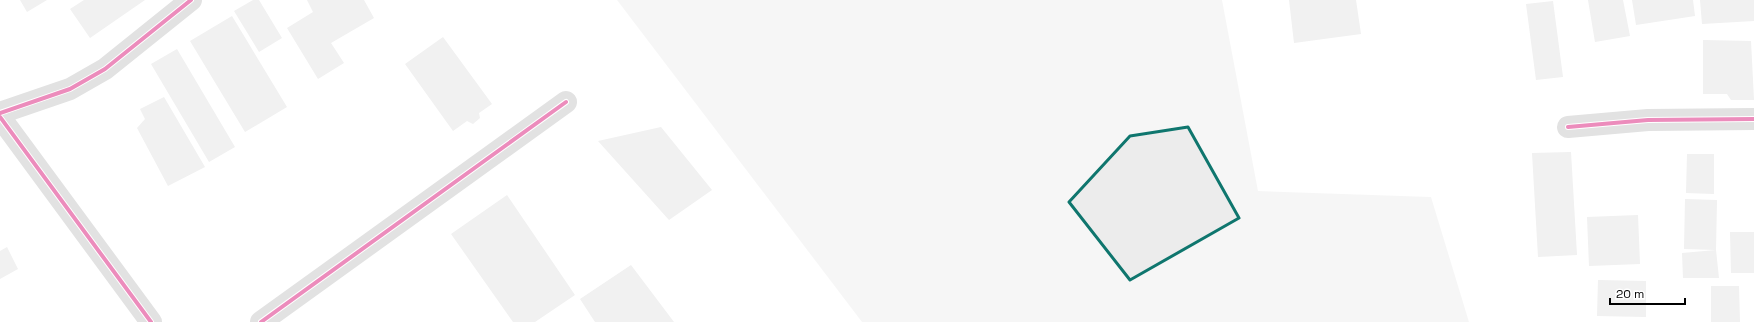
<svg xmlns="http://www.w3.org/2000/svg" width="1754" height="322" viewBox="0 0 1754 322" font-family="'Space Grotesk',sans-serif">
  <style>
    .green { fill: #ececec }
    .building { fill: #dfdfdf }
    .lines { fill: none; stroke-linecap: round; stroke-linejoin: round }
    .street { stroke: #bebebe; stroke-width: 22 }
    .cycleway-casing { stroke: #fff; stroke-width: 6 }
    .cycleway { stroke: #d6006c; stroke-width: 4 }
    .marked { fill: none; stroke: #0f766e; stroke-width: 3; stroke-linejoin: round }
  </style>
  <rect width="100%" height="100%" fill="#fff"/>
  <path class="green" d="M 617,0 L 1222,0 L 1258,191 L 1431,197 L 1469,322 L 862,322 Z"/>
  <path class="building" d="M 20,0 L 47,0 L 27,12 Z
    M 84,0 L 145,0 L 90,38 L 70,9 Z
    M 253,0 L 259,0 L 282,38 L 259,52 L 234,11 Z
    M 307,0 L 364,0 L 374,18 L 331,43 L 344,63 L 318,79 L 287,28 L 313,12 Z
    M 1289,0 L 1356,0 L 1361,34 L 1294,43 Z
    M 1588,0 L 1623,0 L 1630,36 L 1595,42 Z
    M 1632,0 L 1693,0 L 1695,16 L 1636,25 Z
    M 1700,0 L 1754,0 L 1754,21 L 1702,24 Z
    M 1553,1 L 1563,77 L 1536,80 L 1526,4 Z
    M 232,16 L 287,107 L 245,132 L 190,41 Z
    M 443,37 L 492,104 L 479,113 L 480,118 L 473,124 L 467,121 L 453,131 L 405,64 Z
    M 1703,40 L 1751,41 L 1754,100 L 1731,100 L 1727,94 L 1703,94 Z
    M 177,49 L 235,147 L 209,162 L 151,64 Z
    M 164,97 L 205,167 L 168,186 L 137,128 L 145,119 L 140,109 Z
    M 661,127 L 712,190 L 669,220 L 598,141 Z
    M 1571,152 L 1577,255 L 1538,257 L 1532,153 Z
    M 1687,154 L 1714,154 L 1714,194 L 1686,193 Z
    M 507,195 L 575,295 L 535,322 L 513,322 L 451,234 Z
    M 1685,199 L 1717,200 L 1716,250 L 1719,278 L 1683,278 L 1682,253 L 1716,250 L 1684,249 Z
    M 1638,215 L 1640,264 L 1589,266 L 1587,217 Z
    M 1730,232 L 1754,232 L 1754,273 L 1731,273 Z
    M 7,247 L 18,269 L 0,279 L 0,251 Z
    M 631,265 L 674,322 L 595,322 L 580,299 Z
    M 1598,280 L 1646,281 L 1646,317 L 1597,316 Z
    M 1711,286 L 1739,286 L 1740,322 L 1711,322 Z"/>
  <g class="lines">
    <path class="street" d="M 0,113 L 70,89 L 105,69 L 191,0
      M 0,117 L 151,322
      M 1568,127 L 1648,120 L 1754,119
      M 261,322 L 566,102"/>
    <g class="cycleway-casing">
      <path id="cycleway" d="M 0,113 L 70,89 L 105,69 L 191,0
        M 0,117 L 151,322
        M 1568,127 L 1648,120 L 1754,119
        M 261,322 L 566,102"/>
    </g>
    <use href="#cycleway" class="cycleway"/>
  </g>
  <path d="M0 0H1754V322H0ZM 1188,127 L 1239,218 L 1130,280 L 1069,202 L 1130,136 Z" fill="#fff" fill-opacity=".55" fill-rule="evenodd"/>
  <path class="marked" d="M 1188,127 L 1239,218 L 1130,280 L 1069,202 L 1130,136 Z"/>
  <path d="M1610 298v6h75v-6" fill="none" stroke="#000000" stroke-width="2"/>
  <text x="1616" y="298" font-size="12" fill="#000000" stroke="#ffffff" stroke-width="3" paint-order="stroke">20 m</text>
</svg>
